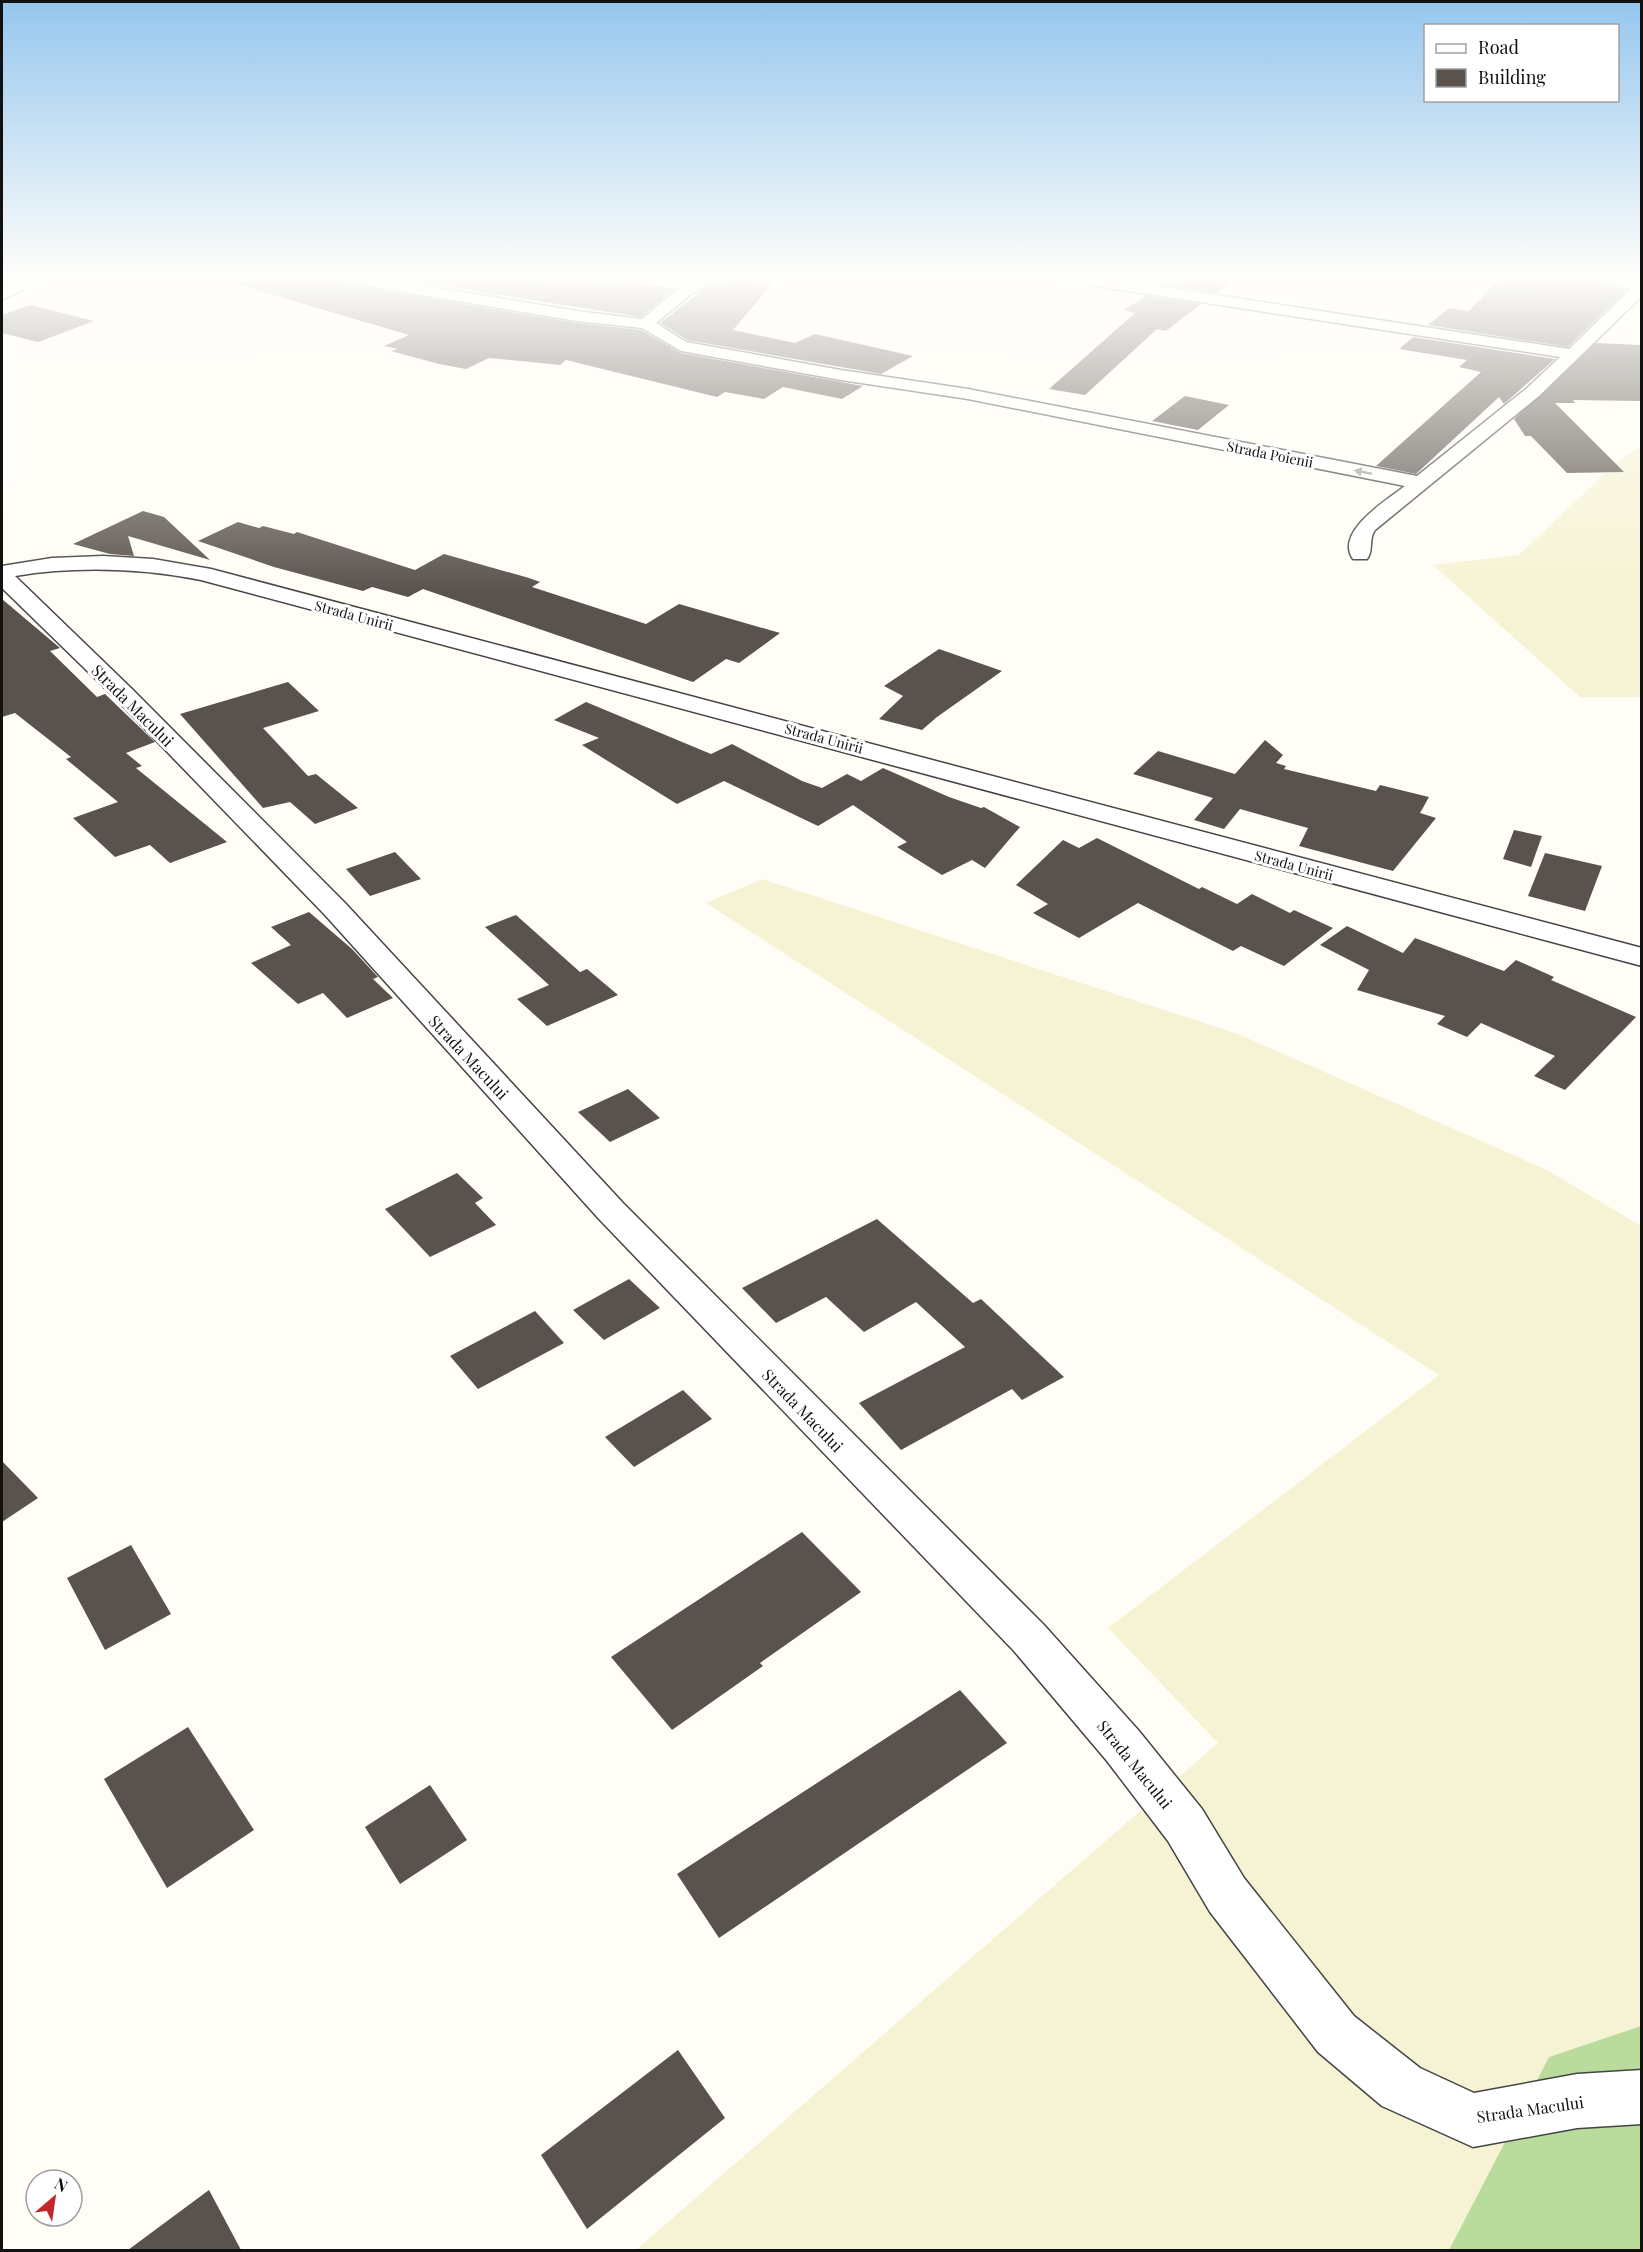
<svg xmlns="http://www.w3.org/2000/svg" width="1643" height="2252" viewBox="0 0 1643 2252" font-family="'Playfair Display',serif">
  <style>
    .farmland { fill: #f6f3d4 }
    .forest { fill: #b9dc9c }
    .building { fill: #5a524d }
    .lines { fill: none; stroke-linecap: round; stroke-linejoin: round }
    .minor-casing { stroke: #444; stroke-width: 3 }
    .minor { fill: #fff; fill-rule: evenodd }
    .oneway { fill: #a0a0a0 }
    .labels { text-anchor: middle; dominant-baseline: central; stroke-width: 6; stroke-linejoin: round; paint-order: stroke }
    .far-street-label { font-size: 14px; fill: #111; stroke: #fff }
    .street-label { font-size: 16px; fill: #111; stroke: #fff }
  </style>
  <rect width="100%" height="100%" fill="#fffdf5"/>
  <path class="farmland" d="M 1641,447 L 1641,697 L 1580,697 L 1433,565 L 1519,555 L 1619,460 Z
    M 762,879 L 1238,1034 L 1547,1170 L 1641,1226 L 1641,2026 L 1549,2057 L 1449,2250 L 636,2250 L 1218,1743 L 1108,1628 L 1439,1375 L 706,903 Z"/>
  <path class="forest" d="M 1641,2026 L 1641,2250 L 1449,2250 L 1549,2057 Z"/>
  <path class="building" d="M 241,277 L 335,277 L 345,284 L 577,323 L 641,330 L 681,353 L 863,386 L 842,399 L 783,387 L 764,399 L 725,392 L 717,397 L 566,360 L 560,365 L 489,358 L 466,369 L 439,364 L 391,351 L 398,349 L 384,346 L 409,335 L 240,285 Z
    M 386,277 L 518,277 L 579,286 L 588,281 L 676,288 L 641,317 Z
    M 741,277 L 772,284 L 733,330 L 795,343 L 815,334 L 913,356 L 881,374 L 687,340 L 660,323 L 707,287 Z
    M 1175,277 L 1204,277 L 1229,283 L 1217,293 L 1163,285 Z
    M 1501,277 L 1551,280 L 1555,277 L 1599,277 L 1603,282 L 1627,290 L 1568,347 L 1428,325 L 1449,308 L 1469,311 Z
    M 1146,296 L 1201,304 L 1166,331 L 1157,329 L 1085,395 L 1049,389 L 1135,313 L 1124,310 Z
    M 30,305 L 94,321 L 38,342 L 2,333 L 2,315 Z
    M 1413,337 L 1555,359 L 1504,404 L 1499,397 L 1416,474 L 1376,466 L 1481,372 L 1459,367 L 1467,360 L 1399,349 Z
    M 1596,343 L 1641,345 L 1641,401 L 1573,400 L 1575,403 L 1555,403 L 1624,472 L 1567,473 L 1531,436 L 1525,436 L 1514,419 Z
    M 1185,396 L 1229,405 L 1198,430 L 1152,421 Z
    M 143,511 L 164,517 L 210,560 L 128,536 L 134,556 L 110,554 L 73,544 Z
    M 238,522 L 259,528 L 263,526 L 294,534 L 297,532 L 415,570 L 444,554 L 529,578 L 540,582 L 532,587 L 646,624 L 679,604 L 780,633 L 739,663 L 726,659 L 693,682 L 423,589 L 408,597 L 372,587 L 363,591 L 274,567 L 198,541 Z
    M 2,599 L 60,648 L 50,651 L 97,697 L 105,694 L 155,742 L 126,753 L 142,766 L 136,768 L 227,842 L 170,863 L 150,845 L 115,857 L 73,818 L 118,802 L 66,759 L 71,757 L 15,713 L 2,717 Z
    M 939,649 L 1002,671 L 937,717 L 922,730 L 879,719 L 903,696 L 884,686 Z
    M 288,682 L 319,711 L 263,728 L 308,776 L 316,774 L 358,808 L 315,824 L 290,802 L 263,808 L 180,714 Z
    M 586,702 L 711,754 L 732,744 L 802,781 L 822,788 L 847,774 L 861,781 L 883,768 L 949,797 L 981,808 L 984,807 L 1020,827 L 985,868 L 972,860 L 942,875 L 897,847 L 907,842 L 853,805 L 818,826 L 724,781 L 677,804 L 582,745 L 599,738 L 554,720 Z
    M 1265,740 L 1283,755 L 1276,763 L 1286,766 L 1284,769 L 1376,791 L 1380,785 L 1429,797 L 1420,813 L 1436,818 L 1393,871 L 1299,846 L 1308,828 L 1240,809 L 1224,829 L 1194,820 L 1213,798 L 1133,774 L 1158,751 L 1235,774 Z
    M 1514,830 L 1542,836 L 1531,867 L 1503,859 Z
    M 1097,838 L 1199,889 L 1202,887 L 1237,904 L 1252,894 L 1290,913 L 1294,910 L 1333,928 L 1284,966 L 1241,946 L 1233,951 L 1138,903 L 1079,938 L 1033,913 L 1048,904 L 1016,885 L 1063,840 L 1079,848 Z
    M 395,852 L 421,879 L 370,896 L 346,869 Z
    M 1545,853 L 1602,866 L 1585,911 L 1528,896 Z
    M 309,912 L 352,949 L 378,977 L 373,979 L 393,998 L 347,1018 L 323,993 L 298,1004 L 251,963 L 291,945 L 271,927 Z
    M 516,915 L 580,972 L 587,969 L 618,995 L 547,1026 L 517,999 L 549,985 L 485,927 Z
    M 1347,926 L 1403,953 L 1415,938 L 1504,971 L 1516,960 L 1554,977 L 1551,980 L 1636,1017 L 1565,1090 L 1534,1076 L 1555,1056 L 1481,1023 L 1467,1037 L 1437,1024 L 1445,1016 L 1357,990 L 1369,970 L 1320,945 Z
    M 628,1089 L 660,1118 L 610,1142 L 578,1112 Z
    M 457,1173 L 483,1198 L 475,1203 L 496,1225 L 430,1257 L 385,1209 Z
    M 877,1219 L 973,1303 L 981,1299 L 1064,1377 L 1022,1400 L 1012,1389 L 901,1450 L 859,1403 L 965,1347 L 916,1302 L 864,1332 L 826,1297 L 776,1323 L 742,1288 Z
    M 629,1279 L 660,1308 L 604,1340 L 573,1310 Z
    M 535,1311 L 564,1343 L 478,1389 L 450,1356 Z
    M 683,1390 L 712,1419 L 634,1467 L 605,1437 Z
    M 2,1461 L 38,1498 L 2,1522 Z
    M 802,1532 L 861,1592 L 760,1663 L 763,1666 L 672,1730 L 611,1657 Z
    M 131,1545 L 171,1614 L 105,1650 L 67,1578 Z
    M 960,1690 L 1007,1743 L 719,1938 L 677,1874 Z
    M 188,1727 L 254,1830 L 167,1888 L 104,1779 Z
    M 430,1785 L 467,1840 L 400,1884 L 365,1827 Z
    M 678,2050 L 725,2118 L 587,2229 L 541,2155 Z
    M 209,2190 L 241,2250 L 128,2250 Z"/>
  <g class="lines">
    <g class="minor-casing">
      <path id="minor" d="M 28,277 L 48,277 L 2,300 L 2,289 Z
        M 337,277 L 372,277 L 577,311 L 642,319 L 678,289 L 700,277 L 720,277 L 690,295 L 656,323 L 686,342 L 841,370 L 968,389 L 1417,476 L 1527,388 L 1560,357 L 1069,282 L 1061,277 L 1099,277 L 1569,349 L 1631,289 L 1604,280 L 1601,277 L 1625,277 L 1642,282 L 1642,296 L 1539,396 L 1375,530 C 1368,540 1374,550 1367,559 L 1353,559 C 1334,532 1387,500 1405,486 L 968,399 L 841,380 L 681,351 L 642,328 L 577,321 L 345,282 Z
        M 103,556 L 153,559 L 211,569 L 1642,948 L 1642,966 L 201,580 C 139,568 77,566 15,576 L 132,689 L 345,903 L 623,1203 L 1044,1625 L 1139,1731 L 1202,1809 L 1244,1878 L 1354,2016 L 1420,2068 L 1474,2093 L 1577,2074 L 1642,2070 L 1642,2124 L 1577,2128 L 1473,2147 L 1382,2106 L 1318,2052 L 1210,1912 L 1168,1841 L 1107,1761 L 1014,1651 L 599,1219 L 325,915 L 116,699 L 2,588 L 2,566 L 52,558 Z"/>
    </g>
    <use href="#minor" class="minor"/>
  </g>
  <defs><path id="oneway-solid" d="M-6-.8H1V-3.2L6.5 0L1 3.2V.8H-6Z" transform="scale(1.5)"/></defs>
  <use class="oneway" href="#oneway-solid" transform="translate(1363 472) rotate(-169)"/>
  <linearGradient id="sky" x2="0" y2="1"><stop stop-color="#95c6ee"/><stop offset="0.47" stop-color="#fffefa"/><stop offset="1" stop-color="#fffefa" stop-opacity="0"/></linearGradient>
  <rect width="1643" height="592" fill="url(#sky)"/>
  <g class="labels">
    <g class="far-street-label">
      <text transform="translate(1270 454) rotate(11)">Strada Poienii</text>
      <text transform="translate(354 615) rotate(15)">Strada Unirii</text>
      <text transform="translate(824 738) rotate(15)">Strada Unirii</text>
      <text transform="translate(1294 865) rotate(15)">Strada Unirii</text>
    </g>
    <g class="street-label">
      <text transform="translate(133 705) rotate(45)">Strada Macului</text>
      <text transform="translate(469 1057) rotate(47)">Strada Macului</text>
      <text transform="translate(803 1410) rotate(46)">Strada Macului</text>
      <text transform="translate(1135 1764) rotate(51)">Strada Macului</text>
      <text transform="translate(1530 2109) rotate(-8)">Strada Macului</text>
    </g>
  </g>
  <rect width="1643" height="2252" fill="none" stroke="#111111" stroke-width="6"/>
  <rect x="1424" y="24" width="195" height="78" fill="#ffffff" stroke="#a0a0a0" stroke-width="1.5"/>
  <rect x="1436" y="44" width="30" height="9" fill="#ffffff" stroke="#a0a0a0" stroke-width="1.5"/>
  <text x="1478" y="54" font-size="18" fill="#111111">Road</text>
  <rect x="1436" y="69" width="30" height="18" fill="#5a524d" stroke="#a0a0a0" stroke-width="1.5"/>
  <text x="1478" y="84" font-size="18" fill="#111111">Building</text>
  <g transform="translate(54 2198) rotate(29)"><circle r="28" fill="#ffffff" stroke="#a0a0a0" stroke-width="1.5"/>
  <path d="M0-4.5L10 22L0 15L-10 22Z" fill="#c4262e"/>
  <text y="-9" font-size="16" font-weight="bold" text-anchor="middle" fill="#111111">N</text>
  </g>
</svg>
